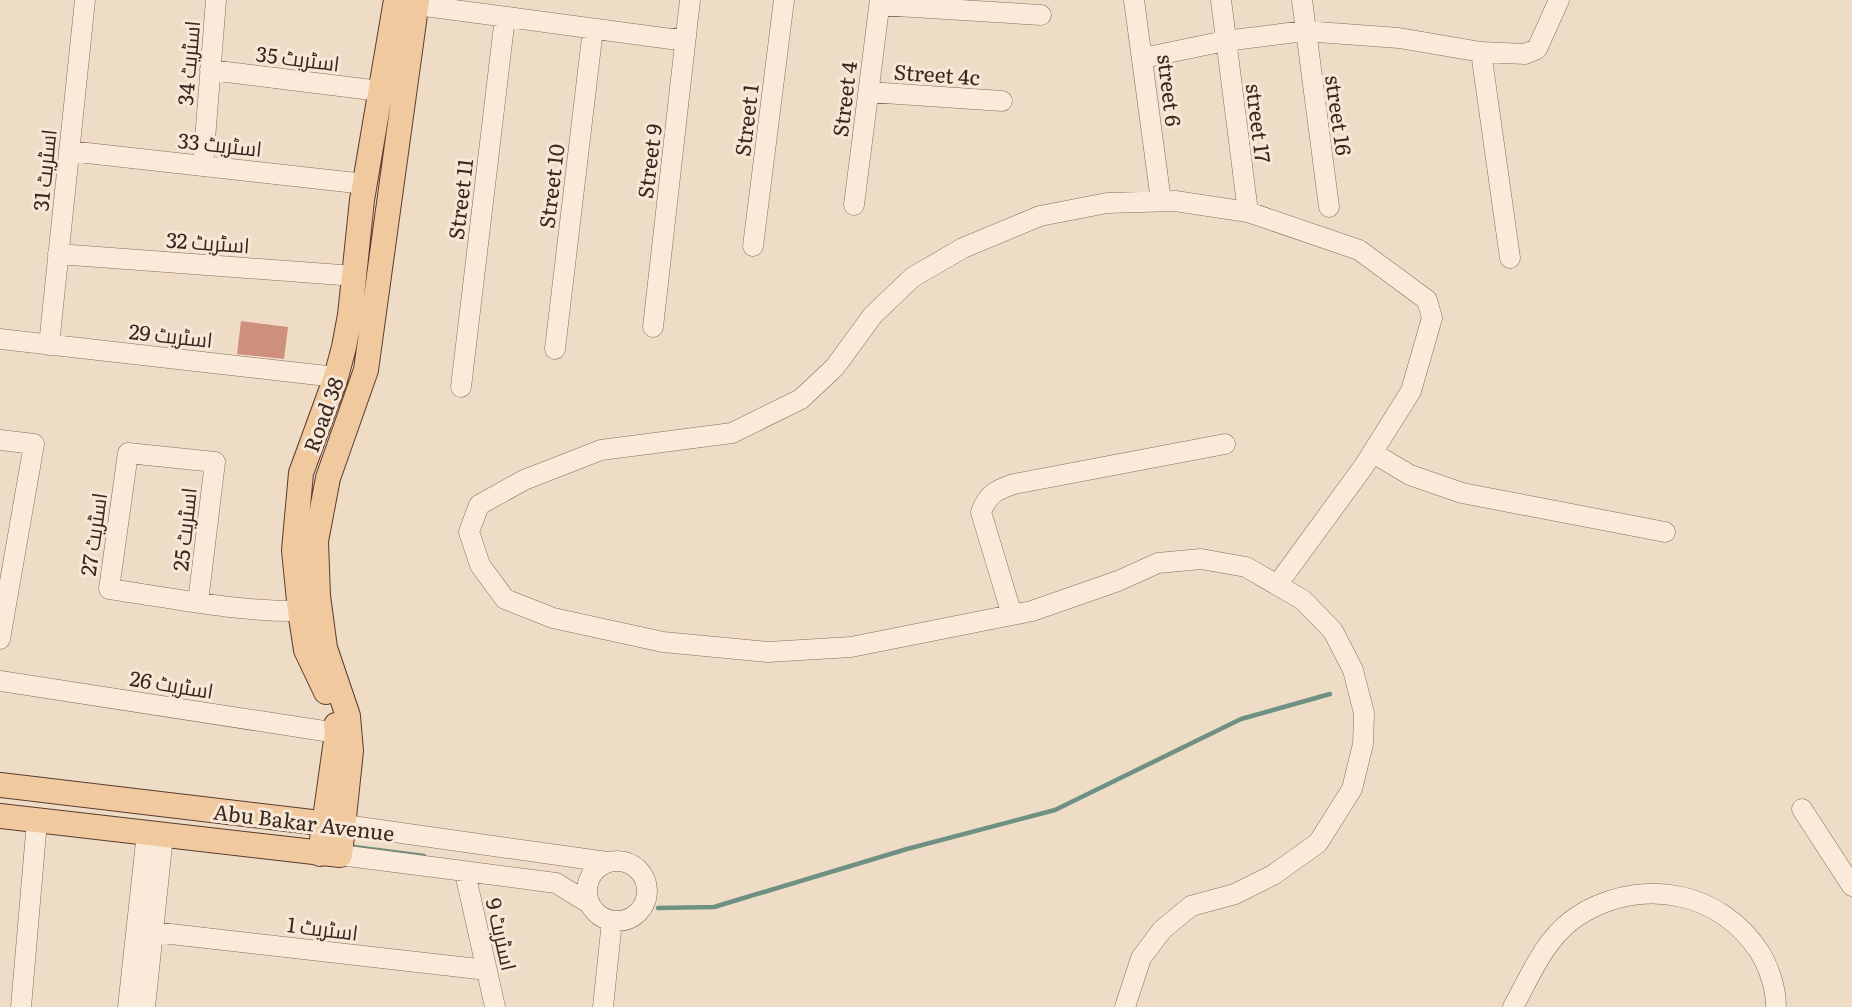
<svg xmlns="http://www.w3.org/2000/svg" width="1852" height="1007" viewBox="0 0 1852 1007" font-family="Literata,Cairo,serif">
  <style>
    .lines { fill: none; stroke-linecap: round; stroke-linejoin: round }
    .stream { stroke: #6e9182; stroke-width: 4.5 }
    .building { fill: #cd907c }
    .minor-casing { stroke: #8a6c5c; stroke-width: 21 }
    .major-casing { stroke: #583c30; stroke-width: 26 }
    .minor { stroke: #f9eada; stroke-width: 20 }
    .major { stroke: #f1c99f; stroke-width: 24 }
    .labels { text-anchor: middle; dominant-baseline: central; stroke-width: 6; stroke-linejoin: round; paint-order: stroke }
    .street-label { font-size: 21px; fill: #3a281f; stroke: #f6e7d6 }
  </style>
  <rect width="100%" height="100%" fill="#efdcc6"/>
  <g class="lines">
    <path class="stream" d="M 354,847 L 424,856
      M 658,908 L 714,907 L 907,849 L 1055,810 L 1241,719 L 1330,694"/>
  </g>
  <path class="building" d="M 241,321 L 288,327 L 284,359 L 237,354 Z"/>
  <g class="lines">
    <g class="minor-casing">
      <path id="minor" d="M 1134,0 L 1161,201
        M 1221,0 L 1248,212
        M 1302,0 L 1329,207
        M 417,5 L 671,39 L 686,37
        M 880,5 L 1041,15
        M 1481,52 L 1510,258
        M 1143,58 L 1225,41 L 1304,31 L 1399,38 L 1481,52 L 1525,54 L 1537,49 L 1559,0
        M 210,70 L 380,91
        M 869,92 L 1002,101
        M 69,151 L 365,184
        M 203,165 L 216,0
        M 854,205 L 880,0
        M 753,246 L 784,0
        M 58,254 L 355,276
        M 653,327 L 690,0
        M 0,339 L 336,377
        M 49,345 L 85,0
        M 555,349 L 593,29
        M 461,387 L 505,17
        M 0,440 L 34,444 L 0,639
        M 1373,453 L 1410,475 L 1462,493 L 1665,532
        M 198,602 L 215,462 L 128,453 L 109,589 C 172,598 236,612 300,611
        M 1012,615 L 981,512 C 988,494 996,490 1014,484 L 1225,444
        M 0,681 L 337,733
        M 1802,809 L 1852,886
        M 345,825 L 607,862
        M 340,855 L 556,883 L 587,902
        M587 891a30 30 0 1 1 60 0a30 30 0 1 1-60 0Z
        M 465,873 L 495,1007
        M 153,932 L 487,970
        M 21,1007 L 37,821
        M 128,1007 L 147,833
        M 145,1007 L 163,836
        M 603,1007 L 612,921
        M 1125,1007 L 1141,958 L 1162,930 L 1191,906 L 1235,894 L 1273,875 L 1318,843 L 1352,789 L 1363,744 L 1364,713 L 1353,670 L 1333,631 L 1303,600 L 1246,567 L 1201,559 L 1158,563 L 1118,581 L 1032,611 L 851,647 L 768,652 L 663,642 L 553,618 L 505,599 L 480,565 L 469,532 L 479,505 L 524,480 L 601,450 L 732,433 L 801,399 L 835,367 L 873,315 L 913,277 L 963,248 L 1040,216 L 1107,203 L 1175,201 L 1248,212 L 1359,250 L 1427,300 L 1432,318 L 1411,391 L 1364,466 L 1277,585
        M 1513,1007 C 1533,971 1547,932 1586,911 C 1648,878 1720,893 1759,951 C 1769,967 1776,988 1776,1007"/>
    </g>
    <g class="major-casing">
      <path id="major" d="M 326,692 L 306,650 L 300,611 L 294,550 L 301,473 L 336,377 L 344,347 L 350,315 L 362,200 L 396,0
        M 0,785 L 337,825
        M 0,816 L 340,855 L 351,751 L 348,716 L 325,648 L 318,596 L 316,541 L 328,478 L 366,370 L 417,0
        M 320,854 L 337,733 L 336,725"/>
    </g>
    <use href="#minor" class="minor"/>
    <use href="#major" class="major"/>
  </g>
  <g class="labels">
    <g class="street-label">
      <text transform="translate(298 57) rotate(7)">اسٹریٹ 35</text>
      <text transform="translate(187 63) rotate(-85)">اسٹریٹ 34</text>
      <text transform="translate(937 73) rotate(4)">Street 4c</text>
      <text transform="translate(1171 90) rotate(83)">street 6</text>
      <text transform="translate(843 99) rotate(-83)">Street 4</text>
      <text transform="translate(1340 115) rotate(82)">street 16</text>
      <text transform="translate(745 120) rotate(-83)">Street 1</text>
      <text transform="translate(1260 123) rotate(83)">street 17</text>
      <text transform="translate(220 143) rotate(6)">اسٹریٹ 33</text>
      <text transform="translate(648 161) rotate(-83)">Street 9</text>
      <text transform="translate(43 170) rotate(-84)">اسٹریٹ 31</text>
      <text transform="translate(550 186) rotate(-83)">Street 10</text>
      <text transform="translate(459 199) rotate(-83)">Street 11</text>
      <text transform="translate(208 241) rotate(4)">اسٹریٹ 32</text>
      <text transform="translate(171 334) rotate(6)">اسٹریٹ 29</text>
      <text transform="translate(322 414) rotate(-70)">Road 38</text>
      <text transform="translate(183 529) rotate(-84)">اسٹریٹ 25</text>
      <text transform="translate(92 534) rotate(-82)">اسٹریٹ 27</text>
      <text transform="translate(172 683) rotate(9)">اسٹریٹ 26</text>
      <text transform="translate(304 821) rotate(7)">Abu Bakar Avenue</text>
      <text transform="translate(323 927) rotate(7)">اسٹریٹ 1</text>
      <text transform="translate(503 934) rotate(77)">اسٹریٹ 9</text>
    </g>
  </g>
</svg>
